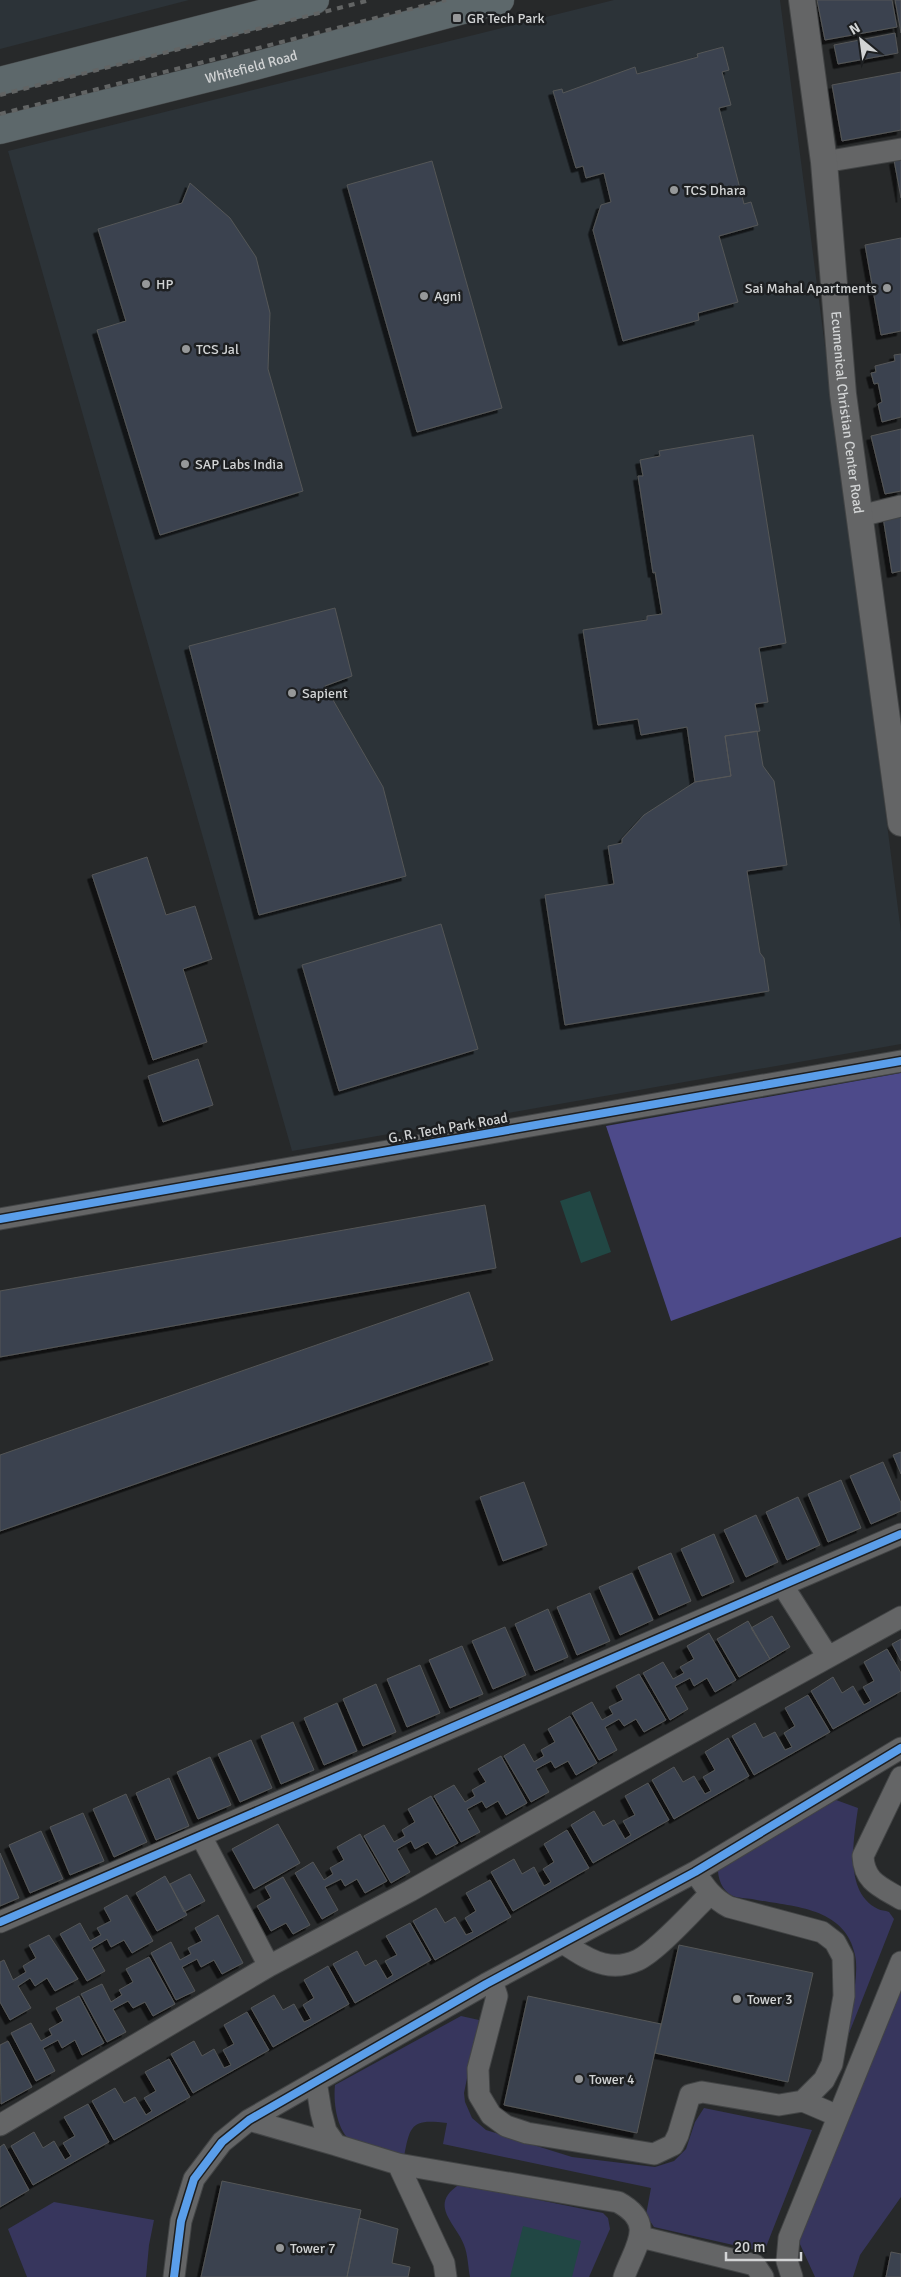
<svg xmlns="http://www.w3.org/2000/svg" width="901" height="2277" viewBox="0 0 901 2277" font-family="Signika,sans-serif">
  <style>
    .built { fill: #2c3338 }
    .green { fill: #37365d }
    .forest { fill: #4d4a8a }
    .water { fill: #214744 }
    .building { fill: #3a434f; stroke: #555657; filter: url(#shadow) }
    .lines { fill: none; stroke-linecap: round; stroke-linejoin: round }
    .minor-casing { stroke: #424445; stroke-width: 23 }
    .tertiary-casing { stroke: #424445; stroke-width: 28 }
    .primary-casing { stroke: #424445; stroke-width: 29 }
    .minor { stroke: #646566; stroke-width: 21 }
    .tertiary { stroke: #646566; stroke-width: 26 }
    .primary { stroke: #5d686b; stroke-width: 28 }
    .rail { stroke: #626464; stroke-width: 4; stroke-dasharray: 6 6; stroke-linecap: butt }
    .cycleway-casing { stroke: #1d1f21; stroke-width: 11 }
    .cycleway { stroke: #5a9eea; stroke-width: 8 }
    .poi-dot { fill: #969899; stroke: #1d1f21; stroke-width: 2 }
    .labels { text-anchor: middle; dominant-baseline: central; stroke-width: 5; stroke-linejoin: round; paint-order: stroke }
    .poi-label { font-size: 14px; fill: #d2d4d5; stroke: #1d1f21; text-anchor: start }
    .street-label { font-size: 14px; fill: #d2d4d5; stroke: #1d1f21 }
  </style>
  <defs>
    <filter id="shadow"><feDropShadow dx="-4.5" dy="4.5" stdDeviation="0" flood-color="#0009"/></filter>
  </defs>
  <rect width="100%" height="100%" fill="#27292a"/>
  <path class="built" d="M 0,0 L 189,0 L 0,49 Z
    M 614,0 L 780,0 L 901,932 L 901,1044 L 292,1151 L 8,151 Z"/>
  <path class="green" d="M 836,1800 L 858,1808 C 854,1838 843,1892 878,1909 C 881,1911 885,1910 889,1912 L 894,1919 L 844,2046 C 848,2022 860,1977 855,1955 C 845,1906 791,1907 752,1899 C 746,1898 738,1898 733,1896 C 720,1890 717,1875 718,1863 Z
    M 901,1985 L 901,2197 L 860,2255 L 853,2277 L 815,2277 L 799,2242 Z
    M 461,2016 L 479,2020 L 464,2093 L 465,2102 L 472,2118 L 486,2130 L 572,2157 L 655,2167 L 674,2161 L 686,2149 L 695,2122 L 704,2108 L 812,2130 L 764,2252 L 654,2227 L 646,2215 L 651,2188 L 443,2144 L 447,2123 C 413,2119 410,2123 404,2157 C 389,2153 373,2151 359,2146 C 337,2138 333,2104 335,2085 Z
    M 460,2184 L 603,2213 L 608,2218 L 610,2229 L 589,2277 L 470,2277 C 468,2267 468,2255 464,2245 C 456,2223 427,2205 460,2184 Z
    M 54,2202 L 154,2220 L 149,2245 L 146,2277 L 27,2277 L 8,2229 Z"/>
  <path class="forest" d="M 901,1073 L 901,1237 L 671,1321 L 606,1126 Z"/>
  <path class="water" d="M 590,1191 L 611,1252 L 581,1263 L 560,1201 Z
    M 523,2226 L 581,2241 L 572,2277 L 510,2277 Z"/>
  <path class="building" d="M 817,0 L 892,0 L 897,27 L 825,40 Z
    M 895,0 L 901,0 L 901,33 Z
    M 895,33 L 898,53 L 838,64 L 834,45 Z
    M 723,47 L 729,70 L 722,72 L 731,105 L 719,108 L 744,204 L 751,202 L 758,225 L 719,236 L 738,302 L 698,313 L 699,320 L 623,341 L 593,230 L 601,205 L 611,202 L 604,173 L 586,178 L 583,166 L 576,168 L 553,91 L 562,89 L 563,93 L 635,67 L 637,74 L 698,57 L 697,54 Z
    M 901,72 L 901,130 L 842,141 L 832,85 Z
    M 901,159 L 901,198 L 894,160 Z
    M 432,161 L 502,408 L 417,432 L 347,185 Z
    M 190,183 L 230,218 L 256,257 L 270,313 L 268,369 L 303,491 L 160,535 L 97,330 L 126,321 L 98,229 L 182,203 Z
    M 901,238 L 901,331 L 881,335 L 865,245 Z
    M 901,354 L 901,417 L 882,422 L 878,404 L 882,402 L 878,383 L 874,384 L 871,373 L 876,372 L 875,366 L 895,361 L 894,355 Z
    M 901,429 L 901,491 L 885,494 L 871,436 Z
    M 753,435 L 786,643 L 759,648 L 768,702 L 755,704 L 760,731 L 725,736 L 731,776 L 695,782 L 687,727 L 641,735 L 638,719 L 598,725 L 583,630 L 647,620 L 647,616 L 662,614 L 655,572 L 653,573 L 638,476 L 643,476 L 640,460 L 660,456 L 659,451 Z
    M 901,513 L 901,571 L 892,573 L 883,517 Z
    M 335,608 L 352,676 L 325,686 L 383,787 L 406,876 L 259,915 L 189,646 Z
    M 757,731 L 763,766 L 774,781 L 787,865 L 747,871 L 760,953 L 764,958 L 769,991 L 565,1025 L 545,895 L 614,884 L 608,846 L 622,843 L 622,839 L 644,815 L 695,782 L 731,776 L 725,736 Z
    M 147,857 L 166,915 L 195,906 L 212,959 L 183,969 L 207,1042 L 153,1060 L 92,875 Z
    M 441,924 L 478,1049 L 339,1091 L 302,965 Z
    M 198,1059 L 213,1105 L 163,1122 L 148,1076 Z
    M 485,1205 L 496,1268 L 0,1357 L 0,1291 Z
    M 469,1292 L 493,1360 L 0,1531 L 0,1455 Z
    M 901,1452 L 901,1474 L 893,1455 Z
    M 883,1462 L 901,1503 L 901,1511 L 871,1524 L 850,1476 Z
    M 841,1480 L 861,1528 L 828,1542 L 808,1494 Z
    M 524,1482 L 547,1545 L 503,1561 L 480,1497 Z
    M 798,1497 L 820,1545 L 787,1560 L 766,1512 Z
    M 756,1515 L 778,1562 L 746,1577 L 724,1530 Z
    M 714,1534 L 734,1582 L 702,1596 L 681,1549 Z
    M 671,1553 L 691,1601 L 659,1615 L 638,1567 Z
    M 632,1573 L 653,1620 L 620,1635 L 599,1587 Z
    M 590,1593 L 610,1641 L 577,1655 L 557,1607 Z
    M 548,1609 L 568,1657 L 535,1671 L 515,1624 Z
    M 772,1616 L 790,1647 L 770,1659 L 751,1628 Z
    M 748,1621 L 770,1659 L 739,1677 L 717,1639 Z
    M 505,1627 L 526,1675 L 493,1689 L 472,1641 Z
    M 709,1633 L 736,1680 L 715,1692 L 707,1678 L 694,1686 L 690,1678 L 675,1686 L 688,1709 L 670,1720 L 643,1673 L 663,1662 L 673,1679 L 684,1673 L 680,1667 L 694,1659 L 687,1646 Z
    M 901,1639 L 901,1661 L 892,1644 Z
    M 462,1646 L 483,1694 L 450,1708 L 429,1660 Z
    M 887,1649 L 901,1673 L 901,1691 L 833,1729 L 811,1691 L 833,1677 L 842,1693 L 853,1686 L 864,1705 L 871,1701 L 863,1687 L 874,1681 L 864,1662 Z
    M 420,1665 L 440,1713 L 407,1727 L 387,1679 Z
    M 639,1674 L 666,1720 L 644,1732 L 636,1719 L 624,1726 L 619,1719 L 605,1727 L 617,1750 L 599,1760 L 572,1713 L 592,1702 L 602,1720 L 613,1714 L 609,1707 L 623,1700 L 616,1686 Z
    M 376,1684 L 396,1732 L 363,1746 L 343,1699 Z
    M 808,1695 L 830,1732 L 754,1775 L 732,1736 L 755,1723 L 763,1738 L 775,1732 L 785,1750 L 792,1747 L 784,1733 L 795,1726 L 785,1708 Z
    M 337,1703 L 357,1751 L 324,1765 L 304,1718 Z
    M 570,1716 L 597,1763 L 576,1775 L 568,1761 L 555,1768 L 551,1761 L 536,1769 L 549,1792 L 531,1802 L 504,1756 L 524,1744 L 534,1762 L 544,1756 L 541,1750 L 555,1742 L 548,1729 Z
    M 293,1722 L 314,1770 L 281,1784 L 261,1736 Z
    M 728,1738 L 749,1776 L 674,1819 L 652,1780 L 674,1767 L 683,1782 L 694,1776 L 705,1794 L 711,1791 L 703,1777 L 715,1770 L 705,1752 Z
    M 251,1740 L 272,1788 L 240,1802 L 218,1754 Z
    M 501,1756 L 527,1803 L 506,1815 L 498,1801 L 486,1808 L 482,1801 L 467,1809 L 480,1832 L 461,1842 L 434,1796 L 454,1785 L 465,1802 L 475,1796 L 472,1790 L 486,1782 L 478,1769 Z
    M 210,1757 L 231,1805 L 198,1819 L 177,1772 Z
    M 169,1778 L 189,1826 L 156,1840 L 136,1793 Z
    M 648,1783 L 669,1820 L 593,1863 L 571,1825 L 594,1811 L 603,1826 L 614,1820 L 625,1839 L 631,1835 L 623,1821 L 635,1815 L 625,1796 Z
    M 126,1794 L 147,1842 L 114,1857 L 93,1809 Z
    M 431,1796 L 458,1843 L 436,1855 L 428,1842 L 415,1849 L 411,1841 L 397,1849 L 410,1872 L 391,1883 L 364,1836 L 384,1825 L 394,1842 L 405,1836 L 402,1830 L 415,1822 L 408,1809 Z
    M 83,1813 L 104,1861 L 70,1875 L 50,1827 Z
    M 278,1824 L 300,1863 L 254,1889 L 232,1849 Z
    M 567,1830 L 589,1868 L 513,1911 L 491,1872 L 514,1859 L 522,1874 L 534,1867 L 544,1886 L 551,1882 L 543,1869 L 554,1862 L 544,1844 Z
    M 41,1831 L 63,1879 L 30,1893 L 9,1845 Z
    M 360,1834 L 387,1881 L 365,1893 L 357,1879 L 345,1886 L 341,1879 L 325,1887 L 338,1910 L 322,1919 L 295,1873 L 313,1862 L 324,1880 L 333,1874 L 330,1868 L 344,1860 L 337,1847 Z
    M 0,1853 L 19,1898 L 0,1906 Z
    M 190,1874 L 205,1901 L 184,1912 L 170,1884 Z
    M 165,1876 L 187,1915 L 157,1931 L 136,1893 Z
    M 283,1877 L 310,1925 L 293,1934 L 286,1923 L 271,1931 L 257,1906 L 271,1898 L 265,1887 Z
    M 490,1880 L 511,1917 L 435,1960 L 413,1921 L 436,1908 L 445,1923 L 455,1917 L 466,1935 L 473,1932 L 465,1918 L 476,1911 L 466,1893 Z
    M 127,1895 L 153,1941 L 132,1953 L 124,1940 L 111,1947 L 107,1939 L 92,1948 L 105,1971 L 87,1981 L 60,1934 L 80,1923 L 90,1941 L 101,1935 L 97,1928 L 111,1921 L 104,1908 Z
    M 218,1915 L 243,1963 L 222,1974 L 214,1960 L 201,1967 L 197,1959 L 182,1967 L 195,1991 L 176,2000 L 151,1953 L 171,1942 L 180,1960 L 191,1954 L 188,1948 L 202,1941 L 195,1928 Z
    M 410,1923 L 431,1960 L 355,2003 L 333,1964 L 357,1951 L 365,1966 L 376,1960 L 387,1979 L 393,1975 L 385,1961 L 397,1955 L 386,1936 Z
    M 49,1935 L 78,1979 L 55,1991 L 47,1978 L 35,1986 L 30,1978 L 18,1986 L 31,2008 L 10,2020 L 0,2002 L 0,1962 L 4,1960 L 13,1980 L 26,1972 L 23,1966 L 36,1958 L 29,1945 Z
    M 679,1945 L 813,1973 L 788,2082 L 655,2053 Z
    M 149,1957 L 175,2004 L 153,2016 L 145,2002 L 133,2008 L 128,2001 L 113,2009 L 126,2032 L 107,2042 L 81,1994 L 102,1984 L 111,2002 L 122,1995 L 119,1990 L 133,1982 L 126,1969 Z
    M 328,1966 L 349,2004 L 273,2047 L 251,2008 L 274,1995 L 283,2010 L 294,2004 L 304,2022 L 311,2019 L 303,2005 L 314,1998 L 304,1980 Z
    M 79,1996 L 104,2043 L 82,2055 L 75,2040 L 62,2048 L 58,2040 L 43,2048 L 55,2071 L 36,2081 L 11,2033 L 31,2023 L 41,2041 L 52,2035 L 49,2029 L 63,2021 L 56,2008 Z
    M 528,1996 L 661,2024 L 637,2133 L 504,2105 Z
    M 247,2012 L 269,2050 L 193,2093 L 171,2054 L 194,2041 L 202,2056 L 214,2049 L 224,2068 L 231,2065 L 223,2050 L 234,2044 L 224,2025 Z
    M 8,2041 L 32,2087 L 1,2104 L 0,2045 Z
    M 169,2059 L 190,2097 L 114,2140 L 92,2101 L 115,2088 L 124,2103 L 135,2097 L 146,2115 L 152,2111 L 144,2098 L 156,2091 L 145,2072 Z
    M 88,2104 L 109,2142 L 33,2185 L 11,2146 L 34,2132 L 43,2148 L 54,2141 L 65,2160 L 71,2156 L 63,2143 L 75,2136 L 64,2117 Z
    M 4,2144 L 29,2190 L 0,2207 L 0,2147 Z
    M 222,2181 L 361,2210 L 347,2277 L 201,2277 Z
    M 359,2218 L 398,2229 L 392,2263 L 410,2267 L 408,2277 L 347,2277 Z
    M 891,2252 L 901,2254 L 901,2277 L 886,2277 Z"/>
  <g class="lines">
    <g class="minor-casing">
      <path id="minor" d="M 824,162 L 901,149
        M 860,516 L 901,506
        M 0,1219 L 901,1061
        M 783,1586 L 828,1657
        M 901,1777 L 863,1856 C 864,1882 881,1887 901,1899
        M 201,1836 L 269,1966 L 410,1891 L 611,1777 L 901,1617
        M 0,1922 L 901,1534
        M 563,1943 C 576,1951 589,1961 604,1964 C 616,1967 627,1965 638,1960 C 657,1951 693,1911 710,1894
        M 492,1981 L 497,1996 L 478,2069 L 479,2095 L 491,2115 L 506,2126 L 527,2133 L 654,2154 L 673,2145 L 678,2135 L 690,2095 L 702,2092 L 779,2105 L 803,2101 L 824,2080 L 832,2064 L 844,1996 L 843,1957 L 835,1942 L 822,1932 L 729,1907 C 712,1898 705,1887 695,1872
        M 316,2081 L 321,2112 L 326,2131 L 336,2145 L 398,2164 L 618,2202 C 657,2223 635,2246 624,2277
        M 803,2101 L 838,2116
        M 249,2120 L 336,2145
        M 0,2125 L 269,1966
        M 398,2164 L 444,2263 L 446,2277
        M 641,2237 L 755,2265 L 763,2277
        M 174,2277 L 181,2221 L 194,2179 L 222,2142 L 249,2120 L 486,1984 L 695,1872 L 901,1748
        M 792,2277 L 787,2261 L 789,2238 L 901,1962"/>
    </g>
    <g class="tertiary-casing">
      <g id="tertiary">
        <path id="s1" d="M 802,0 L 824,162 L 843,394 L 901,823"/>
      </g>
    </g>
    <g class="primary-casing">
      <g id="primary">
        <path d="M 0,81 L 315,0"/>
        <path id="s2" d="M 0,130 L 236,71 L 500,0"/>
      </g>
    </g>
    <use href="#minor" class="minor"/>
    <use href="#tertiary" class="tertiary"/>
    <use href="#primary" class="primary"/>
    <path class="rail" d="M 0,95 L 370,0
      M 0,114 L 446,0"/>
    <g class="cycleway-casing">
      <path id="cycleway" d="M 0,1219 L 901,1061
        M 0,1922 L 901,1534
        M 174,2277 L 181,2221 L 194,2179 L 222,2142 L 249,2120 L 486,1984 L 695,1872 L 901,1748"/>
    </g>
    <use href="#cycleway" class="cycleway"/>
  </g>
  <g class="poi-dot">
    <rect x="452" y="13" width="10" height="10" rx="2.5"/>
    <circle cx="674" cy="190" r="5"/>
    <circle cx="146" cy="284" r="5"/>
    <circle cx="887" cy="288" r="5"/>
    <circle cx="424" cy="296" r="5"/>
    <circle cx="186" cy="349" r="5"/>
    <circle cx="185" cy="464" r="5"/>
    <circle cx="292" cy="693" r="5"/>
    <circle cx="737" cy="1999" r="5"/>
    <circle cx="579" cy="2079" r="5"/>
    <circle cx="280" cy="2248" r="5"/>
  </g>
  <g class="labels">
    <g class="poi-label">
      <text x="467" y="18">GR Tech Park</text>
      <text x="684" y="190">TCS Dhara</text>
      <text x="156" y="284">HP</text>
      <text x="877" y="288" text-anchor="end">Sai Mahal Apartments</text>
      <text x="434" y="296">Agni</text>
      <text x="196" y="349">TCS Jal</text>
      <text x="195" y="464">SAP Labs India</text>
      <text x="302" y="693">Sapient</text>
      <text x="747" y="1999">Tower 3</text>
      <text x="589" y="2079">Tower 4</text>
      <text x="290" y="2248">Tower 7</text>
    </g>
    <g class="street-label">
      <text stroke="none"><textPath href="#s2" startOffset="259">Whitefield Road</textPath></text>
      <text stroke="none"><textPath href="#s1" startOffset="415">Ecumenical Christian Center Road</textPath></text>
      <text transform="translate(448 1128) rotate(-10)">G. R. Tech Park Road</text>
    </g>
  </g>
  <g transform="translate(861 40) rotate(331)" stroke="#1d1f21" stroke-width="4" paint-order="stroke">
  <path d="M0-4L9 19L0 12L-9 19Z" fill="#d2d4d5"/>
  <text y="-8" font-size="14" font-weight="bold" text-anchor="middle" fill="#d2d4d5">N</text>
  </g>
  <path d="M726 2252v8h75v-8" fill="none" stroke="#d2d4d5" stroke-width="2.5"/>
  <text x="734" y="2252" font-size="15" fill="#d2d4d5" stroke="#1d1f21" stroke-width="4" paint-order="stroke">20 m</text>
</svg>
